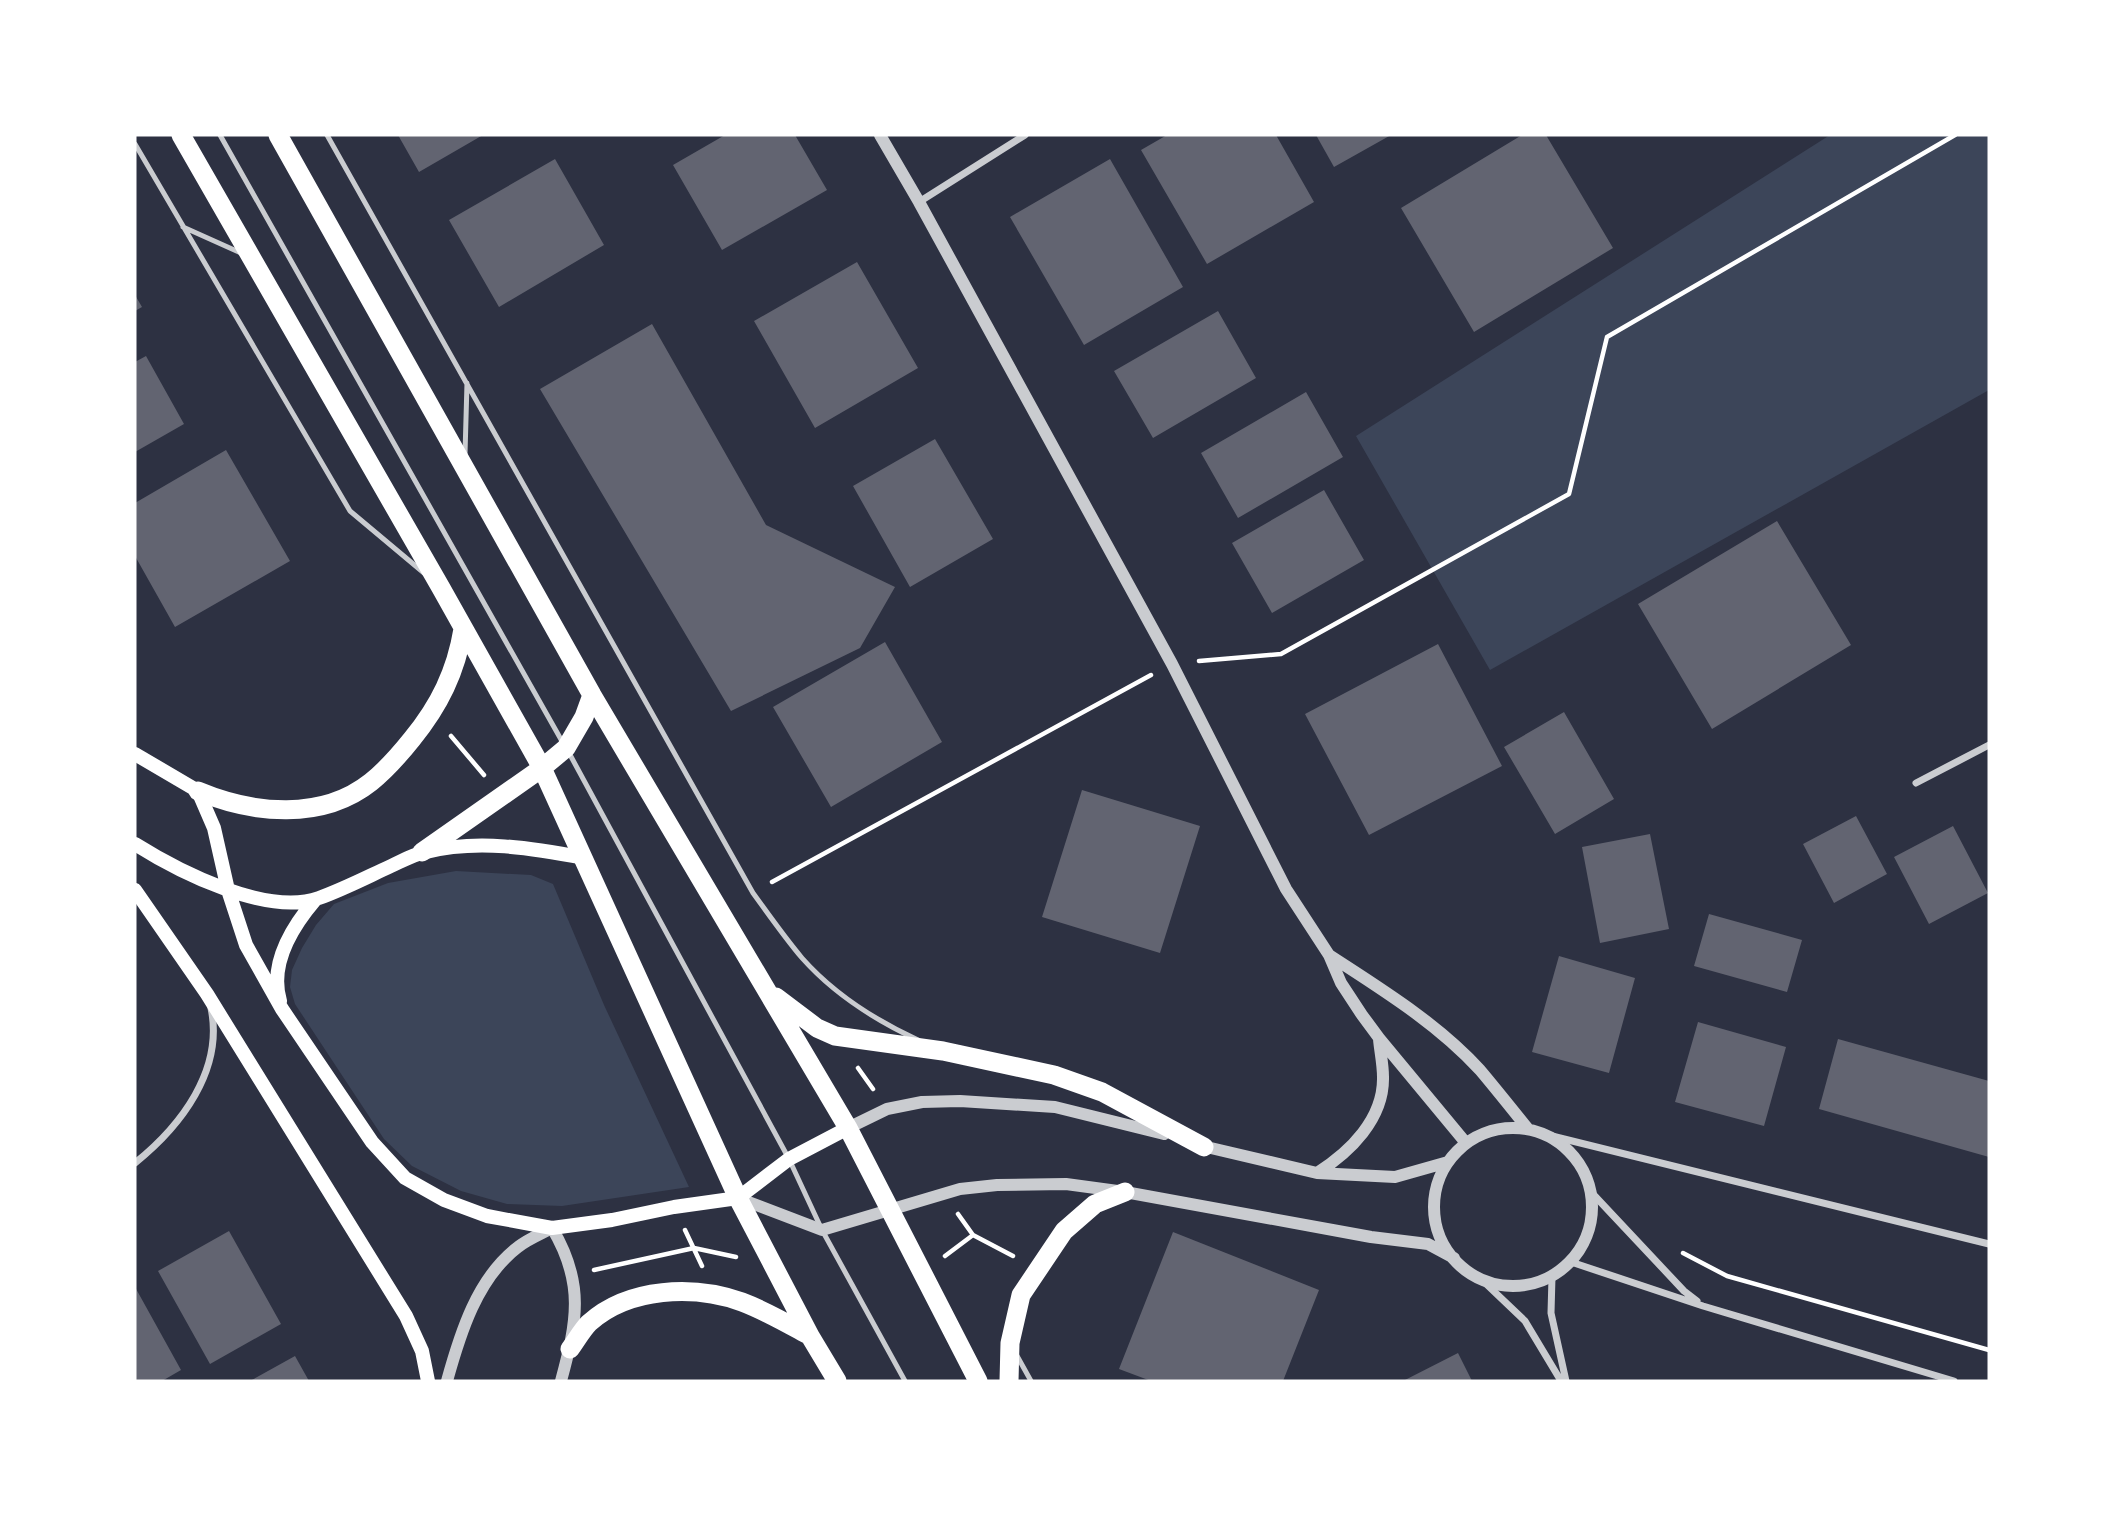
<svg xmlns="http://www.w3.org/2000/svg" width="2124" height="1516" viewBox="0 0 2124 1516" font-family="'PT Sans',sans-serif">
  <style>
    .green { fill: #3c4559 }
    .building { fill: #626471 }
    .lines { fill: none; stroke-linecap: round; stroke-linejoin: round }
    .path { stroke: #fff; stroke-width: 4.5 }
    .service { stroke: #caccd0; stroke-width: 5 }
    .minor { stroke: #caccd0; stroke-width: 7 }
    .tertiary { stroke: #caccd0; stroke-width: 12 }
    .secondary { stroke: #fff; stroke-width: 14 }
    .trunk { stroke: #fff; stroke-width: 19 }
  </style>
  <rect width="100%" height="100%" fill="#2d3142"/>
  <path class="green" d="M 1830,135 L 1989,135 L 1989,390 L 1490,670 L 1356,436 Z
    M 456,871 L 531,875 L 553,884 L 604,1005 L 689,1187 L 562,1206 L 507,1204 L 461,1191 L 412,1166 L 384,1139 L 295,1004 L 290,987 L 292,970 L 302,948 L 316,925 L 334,904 L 388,883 Z"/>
  <path class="building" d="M 398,135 L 483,135 L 419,172 Z
    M 725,135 L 795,135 L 827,190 L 722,250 L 673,165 Z
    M 1167,135 L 1276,135 L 1314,202 L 1207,264 L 1141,150 Z
    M 1316,135 L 1391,135 L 1334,167 Z
    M 1522,135 L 1546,135 L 1613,248 L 1474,332 L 1401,208 Z
    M 555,159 L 604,245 L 499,307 L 449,220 Z
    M 1110,159 L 1183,287 L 1084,345 L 1010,217 Z
    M 857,262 L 918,368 L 815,428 L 754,321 Z
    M 135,295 L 142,307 L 135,311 Z
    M 1218,311 L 1256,378 L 1153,438 L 1114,371 Z
    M 652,324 L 766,525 L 895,587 L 860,648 L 731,711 L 540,389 Z
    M 146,356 L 184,424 L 135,452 L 135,362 Z
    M 1306,392 L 1343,457 L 1238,518 L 1201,453 Z
    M 935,439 L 993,539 L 910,587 L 853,486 Z
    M 226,450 L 290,561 L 175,627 L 135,556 L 135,503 Z
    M 1324,490 L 1364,560 L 1272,613 L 1232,543 Z
    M 1777,521 L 1851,645 L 1712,729 L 1638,604 Z
    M 885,642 L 942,742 L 831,807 L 773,707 Z
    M 1438,644 L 1502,766 L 1369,835 L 1305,714 Z
    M 1564,712 L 1614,799 L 1555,834 L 1504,747 Z
    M 1082,790 L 1200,826 L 1160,953 L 1042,917 Z
    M 1856,816 L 1887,874 L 1834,903 L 1803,844 Z
    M 1953,826 L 1988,893 L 1929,924 L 1894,857 Z
    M 1650,834 L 1669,929 L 1600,943 L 1582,847 Z
    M 1709,914 L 1802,940 L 1787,992 L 1694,966 Z
    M 1559,956 L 1635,978 L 1609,1073 L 1532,1052 Z
    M 1698,1022 L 1786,1047 L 1764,1126 L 1675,1102 Z
    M 1838,1039 L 1989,1081 L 1989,1157 L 1819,1109 Z
    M 229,1231 L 281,1324 L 210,1364 L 158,1271 Z
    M 1173,1232 L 1319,1290 L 1283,1381 L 1151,1381 L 1119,1369 Z
    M 135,1287 L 181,1370 L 162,1381 L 135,1381 Z
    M 1458,1353 L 1472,1381 L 1403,1381 Z
    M 295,1356 L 309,1381 L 250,1381 Z"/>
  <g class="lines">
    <path class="path" d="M 1199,661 L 1281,654 L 1569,494 L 1607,337 L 1955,135
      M 451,736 L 484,775
      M 772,882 L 1151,675
      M 858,1068 L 873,1089
      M 958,1214 L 973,1235
      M 685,1230 L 702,1266
      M 1683,1253 L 1727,1276 L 1989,1350
      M 945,1256 L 973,1235 L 1013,1256
      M 594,1270 L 694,1248 L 736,1257"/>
    <path class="service" d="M 220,135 L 563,743
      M 327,135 L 753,893 C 769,915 785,938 802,958 C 833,993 877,1021 918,1040
      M 135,144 L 350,511 L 424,573
      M 183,227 L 241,253
      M 465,454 L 467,383
      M 568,751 L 789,1159 L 822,1230 L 905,1381
      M 1016,1354 L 1031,1381"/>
    <path class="minor" d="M 919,202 L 1025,135
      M 1916,783 L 1989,745
      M 1548,1135 L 1989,1244
      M 135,1163 C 181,1126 224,1070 211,1008
      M 1592,1193 L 1684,1291 L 1697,1301
      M 1571,1262 L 1703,1306 L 1954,1381
      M 1552,1277 L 1551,1313 L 1566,1381
      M 1482,1280 L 1525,1321 L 1561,1381"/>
    <path class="tertiary" d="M 880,135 L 919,202 L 1172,664 L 1286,889 L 1329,955 L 1341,983 L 1362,1015 L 1379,1038 L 1466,1143
      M 1329,955 C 1381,989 1437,1023 1480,1070 C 1496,1089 1512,1109 1528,1129
      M 848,1128 L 887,1109 L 922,1102 L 960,1101 L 1055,1107 L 1164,1134
      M1434 1207a79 79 0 1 1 158 0a79 79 0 1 1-158 0Z
      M 1198,1145 L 1317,1173 L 1395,1177 L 1448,1162
      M 1317,1173 C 1350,1152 1384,1119 1383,1077 C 1383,1064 1380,1051 1379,1039
      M 738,1198 L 822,1230 L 960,1189 L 997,1185 L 1066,1184 L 1125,1192 L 1371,1237 L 1428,1244 L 1454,1258
      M 447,1381 C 460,1334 477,1278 518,1247 C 528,1239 541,1234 552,1228 C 585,1283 577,1322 561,1381"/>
    <path class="secondary" d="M 135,754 L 198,791 L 214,828 L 228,890 L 246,945 L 282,1009 L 372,1142 L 405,1178 L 444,1200 L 487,1216 L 552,1228 L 612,1220 L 674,1207 L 738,1198 L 789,1159 L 848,1128
      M 135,844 C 178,871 267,917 319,898 C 344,889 367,877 391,866 C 402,861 414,854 426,852 C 477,839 532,848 584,858
      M 135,890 L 207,994 L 406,1316 L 422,1351 L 428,1381
      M 280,1001 C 269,964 292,927 315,900"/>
    <path class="trunk" d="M 181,135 L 441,588 L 542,768 L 738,1198 L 810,1336 L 837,1381
      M 278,135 L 592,695 L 848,1128 L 978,1381
      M 198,791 C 253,814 322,821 371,782 C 386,770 400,754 412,739 C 439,706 456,672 463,629
      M 422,852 L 542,768 L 566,748 L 584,717 L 592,695
      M 776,997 L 817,1028 L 835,1036 L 943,1051 L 1054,1075 L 1102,1092 L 1204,1147
      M 570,1349 C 576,1341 582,1330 589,1323 C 629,1287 694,1285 742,1302 C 766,1311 788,1324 810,1336
      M 1009,1381 L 1010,1343 L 1021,1295 L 1064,1231 L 1095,1204 L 1125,1192"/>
  </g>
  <rect width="2124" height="1516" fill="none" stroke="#ffffff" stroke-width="273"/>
</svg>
